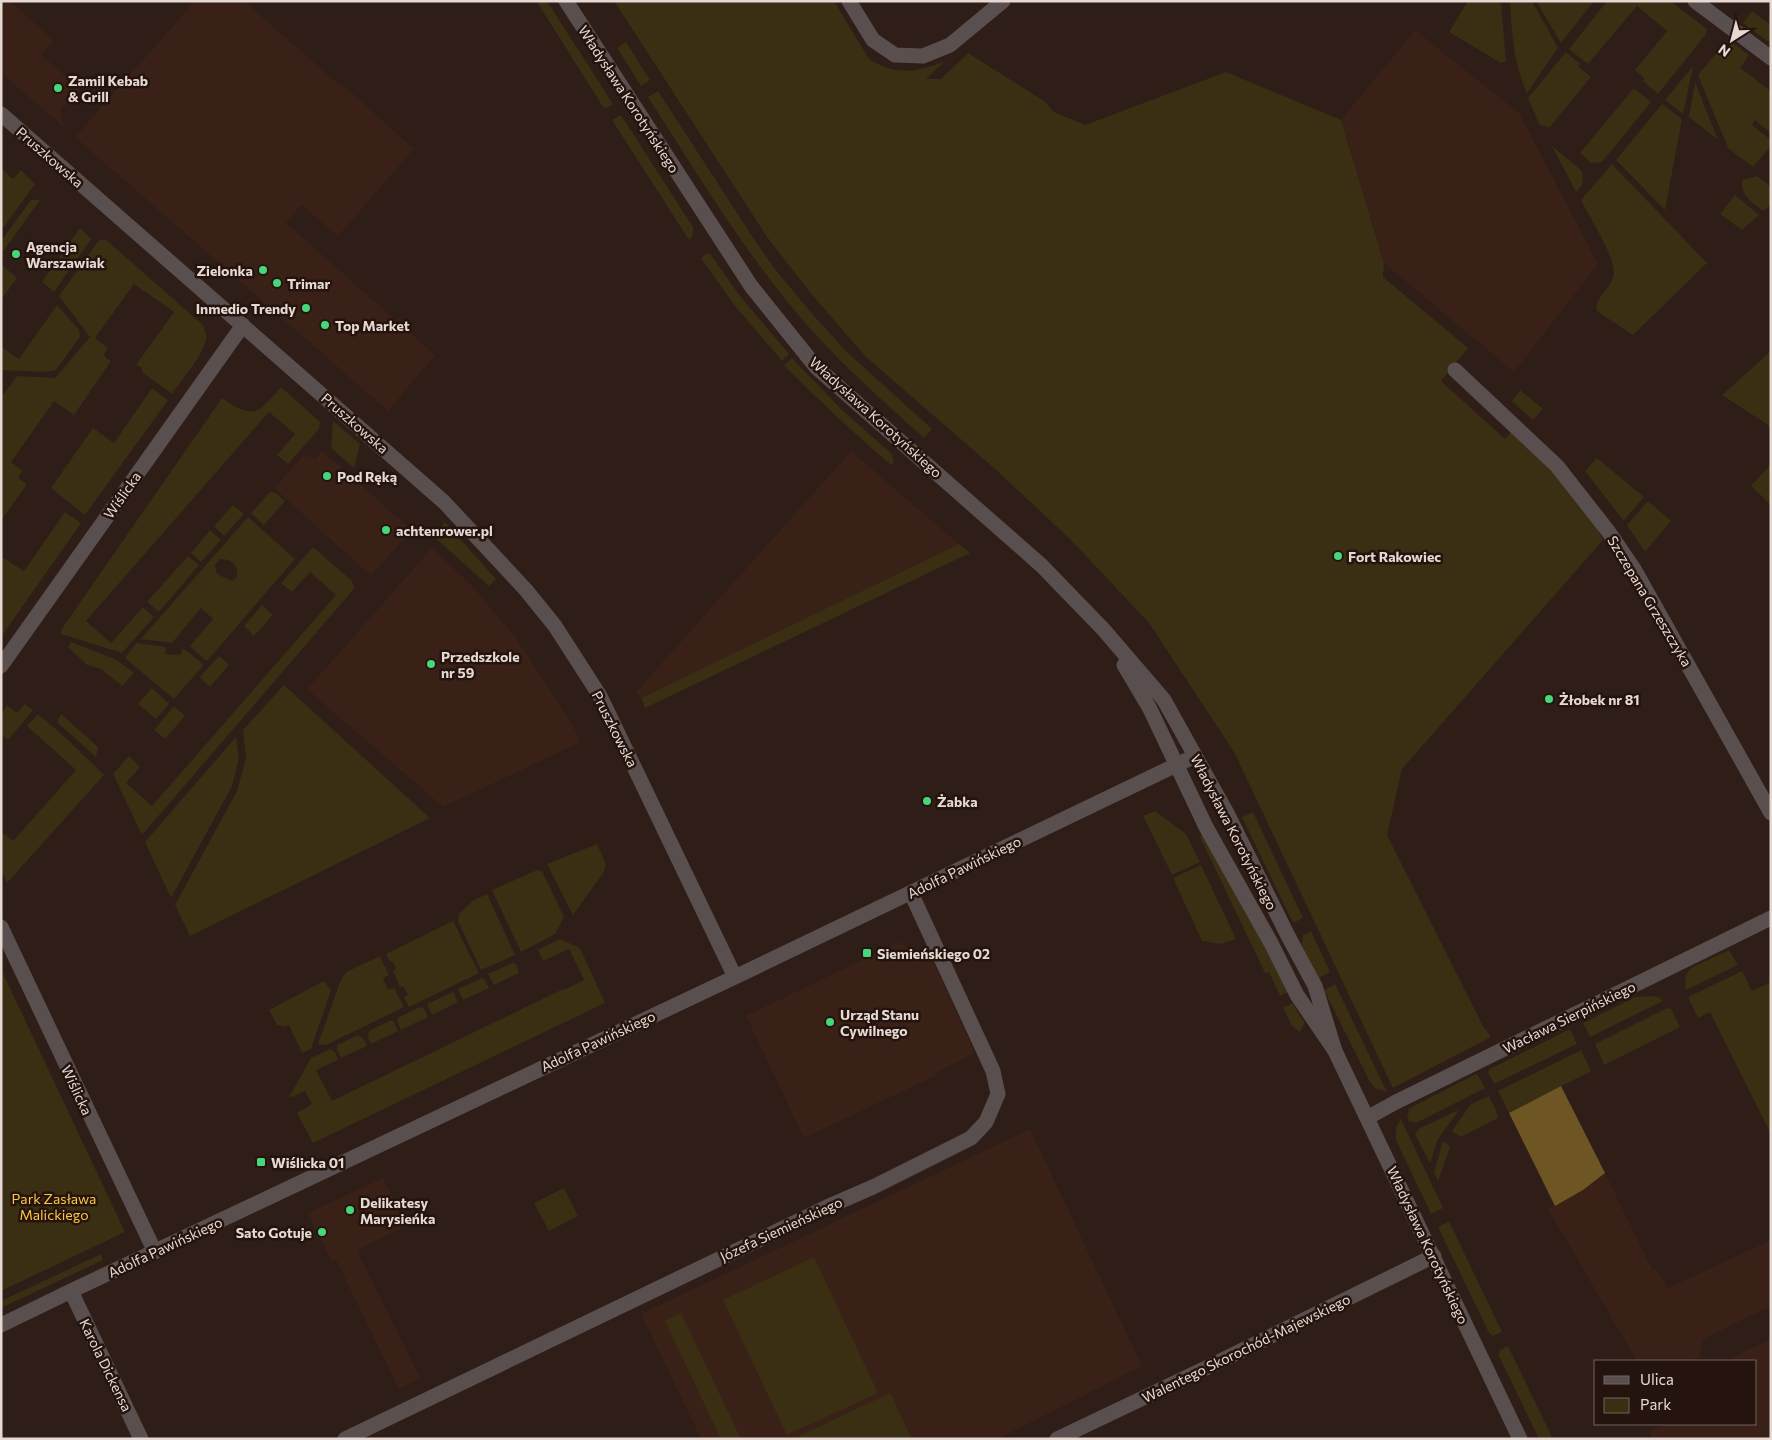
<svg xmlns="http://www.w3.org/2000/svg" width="1772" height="1440" viewBox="0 0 1772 1440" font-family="Commissioner,sans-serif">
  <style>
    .built { fill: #3a2118 }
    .green { fill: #3a2e13; fill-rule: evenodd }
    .forest { fill: #6d5624 }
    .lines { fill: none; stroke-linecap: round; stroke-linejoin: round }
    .minor { stroke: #5a4f4f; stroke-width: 15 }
    .poi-dot { fill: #47d779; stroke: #25140e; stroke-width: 2 }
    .labels { text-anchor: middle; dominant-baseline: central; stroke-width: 5; stroke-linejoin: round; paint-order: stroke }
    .poi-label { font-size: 14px; font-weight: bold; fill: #e6d9d4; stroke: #25140e; text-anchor: start }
    .street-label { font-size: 14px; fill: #e6d9d4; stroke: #25140e }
    .park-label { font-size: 14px; fill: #fdc644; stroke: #25140e }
  </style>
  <rect width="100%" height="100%" fill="#2f1d17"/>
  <path class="built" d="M 1,1 L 9,1 L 54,40 L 41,55 L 80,88 L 61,109 L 64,127 L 1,73 Z
    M 195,1 L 244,1 L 338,84 L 343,85 L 414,149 L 338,236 L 301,205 L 286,223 L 435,355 L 388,411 L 75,137 Z
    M 1415,30 L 1519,113 L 1598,264 L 1514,372 L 1384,263 L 1341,120 Z
    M 322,451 L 412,530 L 371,576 L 274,488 L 304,455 L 316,459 Z
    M 851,451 L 959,544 L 641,698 L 636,692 Z
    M 432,548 L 473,587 L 516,638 L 572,724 L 581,742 L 443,807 L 307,689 Z
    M 899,942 L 919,955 L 928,950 L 975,1053 L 935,1073 L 935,1076 L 804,1138 L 746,1016 Z
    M 1030,1129 L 1142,1366 L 998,1439 L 701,1439 L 641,1314 Z
    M 1605,1173 L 1652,1269 L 1657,1270 L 1668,1288 L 1771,1240 L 1771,1306 L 1703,1339 L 1700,1357 L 1693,1361 L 1637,1361 L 1548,1209 L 1583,1190 Z
    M 383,1178 L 406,1226 L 357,1250 L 420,1378 L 399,1389 L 336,1260 L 332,1262 L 308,1213 Z
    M 1771,1339 L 1771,1439 L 1653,1439 L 1649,1432 L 1666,1424 L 1756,1424 L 1756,1361 L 1734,1361 L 1732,1357 Z"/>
  <path class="green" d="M 547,1 L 613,104 L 606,108 L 603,107 L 537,2 Z
    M 614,1 L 834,1 L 869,59 C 897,76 914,72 944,62 L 926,79 L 941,79 L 968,53 L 1044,101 L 1054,112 L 1085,125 L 1226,72 L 1341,120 L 1384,263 L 1383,277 L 1468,348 L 1441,381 L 1505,439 L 1511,432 C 1544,463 1583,499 1603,540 L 1402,769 L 1387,835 L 1483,1026 L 1491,1037 L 1393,1088 L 1234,752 L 1149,623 L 1069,538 L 995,469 L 865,356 L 809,291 L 767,237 Z
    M 1468,1 L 1497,1 L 1501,4 L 1506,61 L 1501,63 L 1449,32 Z
    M 1510,1 L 1532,1 L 1558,48 L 1527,93 C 1513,62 1512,34 1510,1 Z
    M 1536,1 L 1594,1 L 1561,43 Z
    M 1607,1 L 1670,1 L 1707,29 L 1706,34 L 1658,94 L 1643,81 L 1644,78 L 1635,70 L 1667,31 L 1637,6 L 1588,64 L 1569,49 Z
    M 1752,11 L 1771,25 L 1770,41 L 1767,41 L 1743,23 Z
    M 1730,41 L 1749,55 L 1740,68 L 1771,91 L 1771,133 L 1755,120 L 1752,125 L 1771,140 L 1771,146 L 1753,167 L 1728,148 L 1698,75 L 1718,51 L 1721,53 Z
    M 626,42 L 650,80 L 641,86 L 617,48 Z
    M 1566,52 L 1580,64 L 1578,66 L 1591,77 L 1549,128 L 1539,124 L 1528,98 Z
    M 1693,66 L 1683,114 L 1665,100 Z
    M 1695,82 L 1718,140 L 1689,117 Z
    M 1634,88 L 1651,102 L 1602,162 L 1591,163 L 1580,153 Z
    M 658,91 L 754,239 L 774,268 L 814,316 L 847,352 L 932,429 L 924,438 C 886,404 849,371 814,333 C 750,262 700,178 648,97 Z
    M 1662,104 L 1682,119 L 1665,210 L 1616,160 Z
    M 621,115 L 693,227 C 694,232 693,236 689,240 L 612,120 Z
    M 1552,146 L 1582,171 L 1583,184 L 1576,192 Z
    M 1612,164 L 1707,263 L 1633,335 L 1598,312 L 1596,308 C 1597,296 1609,290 1613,278 C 1619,261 1589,217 1581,200 Z
    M 1,169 L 13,179 L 21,170 L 35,184 L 1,231 Z
    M 1757,176 L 1771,187 L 1771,204 L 1763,211 C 1751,202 1741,196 1742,180 Z
    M 1735,195 L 1759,215 L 1742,230 L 1720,214 Z
    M 31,200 L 40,200 L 2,253 L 1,241 Z
    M 80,228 L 91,239 L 54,292 L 42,282 Z
    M 105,239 L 203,325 C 205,330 207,335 206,340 C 202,357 182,379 172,394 L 142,372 L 142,368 L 136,365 L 174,312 L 134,284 L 95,338 L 108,348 L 104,354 L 106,358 L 111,361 L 74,415 L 54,401 L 11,462 L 23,471 L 19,476 L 19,479 L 27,484 L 1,521 L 1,398 L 17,376 L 55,378 L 90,337 L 59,296 L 99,240 Z
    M 707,253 L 711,255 L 740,296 L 789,354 L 782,361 L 735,306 L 701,258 Z
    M 1,264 L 17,278 L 1,300 Z
    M 57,305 L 79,330 L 80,337 L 56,370 L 44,372 L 1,370 L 1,347 L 19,359 Z
    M 1771,351 L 1771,427 L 1722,395 Z
    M 792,358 L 843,411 L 892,454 L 894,463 L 891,465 C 854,433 818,400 784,365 Z
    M 281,387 L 320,422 L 319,429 L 288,464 L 277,455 L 295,434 L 269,412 L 86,621 L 111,643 L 143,607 L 154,617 L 122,653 L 61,634 L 61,630 L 222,398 C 254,420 257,414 281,387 Z
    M 152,388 L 168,400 L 85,515 L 51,488 L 93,428 L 114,443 Z
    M 1520,390 L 1543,409 L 1533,420 L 1512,401 Z
    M 333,421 L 360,444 L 354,468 L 331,448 Z
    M 1597,458 L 1644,497 L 1624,520 L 1623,520 L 1585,471 Z
    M 1771,464 L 1771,505 L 1751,486 Z
    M 270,492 L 276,493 L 285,501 L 264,525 L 251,513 Z
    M 1648,501 L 1671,521 L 1645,552 L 1627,525 Z
    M 233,505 L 244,514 L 224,536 L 214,526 Z
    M 65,512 L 81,523 L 1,637 L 1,558 L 2,557 L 24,571 Z
    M 248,517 L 295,559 L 208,660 L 205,660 L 190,646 L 213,619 L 201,608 L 172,643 L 141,639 ZM 220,559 C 231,558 241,568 236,578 L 232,581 L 221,576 L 216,572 L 215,565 Z
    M 445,522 L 496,579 L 489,586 L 433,536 Z
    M 210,530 L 221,540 L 201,562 L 191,553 Z
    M 959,544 L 970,553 L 645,708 L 641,698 Z
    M 313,547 L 352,581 L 354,587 L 353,590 L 142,835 L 113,774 L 129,756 L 140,767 L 126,783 L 152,806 L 336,595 L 310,572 L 292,592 L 281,583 Z
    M 188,556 L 199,565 L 159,612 L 147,602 Z
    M 262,605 L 273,615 L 254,636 L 244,626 Z
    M 71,642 L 117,660 L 134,673 L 122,686 L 101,669 L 87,665 L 68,647 Z
    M 136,643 L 166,647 L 165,654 L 181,655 L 182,649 L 186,650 L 203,664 L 201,668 L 174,699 L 125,658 Z
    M 219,656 L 229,665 L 210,687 L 200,677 Z
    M 284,685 L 430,818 L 190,936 L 175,905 L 237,791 L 246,758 L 243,730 Z
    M 152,688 L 169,704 L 156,719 L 138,704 Z
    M 25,704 L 33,710 L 8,740 L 1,735 L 1,715 L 7,705 L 17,713 Z
    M 174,706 L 185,716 L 165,739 L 154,730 Z
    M 38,714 L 65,737 L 104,775 L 7,883 L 1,869 L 1,832 L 13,841 L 76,770 L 27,726 Z
    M 61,714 L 98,747 L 96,757 L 57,722 Z
    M 236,737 L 239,758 L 232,786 L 171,898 L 145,842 Z
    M 1155,811 L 1186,834 L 1200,862 L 1172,875 L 1143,816 Z
    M 1253,812 L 1303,918 L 1295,922 L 1292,921 L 1242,817 Z
    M 1203,834 L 1270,954 L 1288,992 L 1280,996 L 1269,972 L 1265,973 L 1200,837 Z
    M 597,844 L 606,864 L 604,872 L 573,915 L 547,864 Z
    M 1201,865 L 1236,939 L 1221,944 L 1202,941 L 1173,878 Z
    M 537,870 L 542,871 L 564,917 L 555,934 L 521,952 L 492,890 Z
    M 487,894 L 515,955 L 481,970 L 458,921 L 459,914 L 474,900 Z
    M 453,921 L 479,973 L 409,1007 L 404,997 L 408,995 L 403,986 L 400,987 L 393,971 L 396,969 L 392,961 L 390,962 L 386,954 Z
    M 1311,931 L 1330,972 L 1319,978 L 1302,945 L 1303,935 Z
    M 560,939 L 580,948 L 605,1003 L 313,1143 L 297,1113 L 312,1104 L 305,1091 L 291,1097 L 289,1097 L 311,1058 L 330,1049 L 335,1052 L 338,1060 L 316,1070 L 332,1101 L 563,989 L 564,990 L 584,980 L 569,949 L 543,961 L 538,950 Z
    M 1729,950 L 1738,965 L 1686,990 C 1685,981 1684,975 1691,968 Z
    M 380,956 L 389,975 L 383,978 L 388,990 L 394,988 L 404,1007 L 326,1045 L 318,1044 L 340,982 L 346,972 Z
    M 512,963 L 516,964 L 519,973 L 494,985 L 488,974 Z
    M 1,969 L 125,1232 L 1,1291 Z
    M 1742,971 L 1752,991 L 1771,982 L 1771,1134 L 1710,1012 L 1698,1018 L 1688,997 Z
    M 482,978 L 484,979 L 489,988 L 463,1000 L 458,989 Z
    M 324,981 L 331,990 L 311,1049 L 302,1053 L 289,1025 L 285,1027 L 277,1025 L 269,1010 Z
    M 1335,984 L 1387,1092 L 1375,1088 L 1370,1082 L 1324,990 Z
    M 453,992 L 458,1002 L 432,1015 L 427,1004 Z
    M 1652,996 L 1659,997 L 1663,1001 L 1590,1037 L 1583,1023 L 1635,997 Z
    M 1293,1003 L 1300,1016 L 1305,1022 L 1300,1032 L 1292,1026 L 1283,1008 Z
    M 420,1007 L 424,1008 L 428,1017 L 401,1030 L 397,1021 L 399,1017 Z
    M 1667,1008 L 1671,1009 L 1680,1027 L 1604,1065 L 1595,1044 Z
    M 391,1020 L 394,1022 L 398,1031 L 371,1044 L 368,1038 L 369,1031 Z
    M 1570,1029 L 1577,1044 L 1494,1084 L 1488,1072 L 1490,1069 Z
    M 358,1035 L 363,1038 L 367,1046 L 341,1058 L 337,1050 L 337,1045 Z
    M 1581,1050 L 1591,1071 L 1509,1113 L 1498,1091 Z
    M 1476,1074 L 1479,1077 L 1485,1088 L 1416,1123 L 1409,1121 L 1407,1117 L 1409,1112 L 1408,1109 Z
    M 1489,1096 L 1496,1110 L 1498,1118 L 1461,1137 L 1452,1131 L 1471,1104 Z
    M 1459,1110 L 1438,1139 L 1430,1163 L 1415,1134 L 1420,1128 Z
    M 1401,1119 L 1443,1208 L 1431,1214 L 1396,1140 C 1396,1132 1395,1126 1401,1119 Z
    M 1443,1141 L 1450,1147 L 1438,1181 L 1434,1172 Z
    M 564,1188 L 578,1216 L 549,1231 L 534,1203 Z
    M 1449,1221 L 1502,1332 L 1493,1336 L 1489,1333 L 1438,1227 Z
    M 101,1254 L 103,1260 L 1,1308 L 1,1301 Z
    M 814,1257 L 878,1393 L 787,1435 L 723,1300 Z
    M 681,1313 L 741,1439 L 721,1439 L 665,1321 Z
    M 1508,1346 L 1553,1439 L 1539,1439 L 1499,1356 L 1500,1350 Z
    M 890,1393 L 912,1439 L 793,1439 Z"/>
  <path class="forest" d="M 1561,1086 L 1605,1173 L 1583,1190 L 1555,1206 L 1509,1113 Z"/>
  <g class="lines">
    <path class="minor" d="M 566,1 L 751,286 L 816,367 L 1042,566 L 1103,629 L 1164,700 L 1228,815 L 1287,934 L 1315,986 L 1335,1051
      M 849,1 L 873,40 L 895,55 L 923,56 L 950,45 L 1003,1
      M 1695,1 L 1771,58
      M 1,114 L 444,502 L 526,590 L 555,626 L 600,696 L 735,977
      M 1455,370 L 1557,466 L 1608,531 L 1634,569 L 1771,813
      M 1124,665 L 1150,709 L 1206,827 L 1271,943 L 1297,995 L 1335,1051 L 1520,1439
      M 1,666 L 243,325
      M 1,927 L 155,1252
      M 1367,1118 L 1396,1102 L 1771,918
      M 71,1291 L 141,1439
      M 1,1325 L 71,1291 L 735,977 L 1195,756
      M 345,1439 L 827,1207 L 873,1187 L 971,1138 L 986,1122 L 998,1094 L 993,1071 L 911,893
      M 1057,1439 L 1206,1368 L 1434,1256"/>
  </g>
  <g class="poi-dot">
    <circle cx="58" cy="88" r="5"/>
    <circle cx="16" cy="254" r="5"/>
    <circle cx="263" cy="270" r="5"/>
    <circle cx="277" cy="283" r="5"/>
    <circle cx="306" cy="308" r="5"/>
    <circle cx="325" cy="325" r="5"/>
    <circle cx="327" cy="476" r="5"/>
    <circle cx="386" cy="530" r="5"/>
    <circle cx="1338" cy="556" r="5"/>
    <circle cx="431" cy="664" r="5"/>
    <circle cx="1549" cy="699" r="5"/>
    <circle cx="927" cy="801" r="5"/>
    <rect x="862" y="948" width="10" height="10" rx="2.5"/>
    <circle cx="830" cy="1022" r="5"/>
    <rect x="256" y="1157" width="10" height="10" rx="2.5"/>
    <circle cx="350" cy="1210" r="5"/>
    <circle cx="322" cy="1232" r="5"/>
  </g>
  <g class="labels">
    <g class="poi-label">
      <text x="68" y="80">Zamil Kebab<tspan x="68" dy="16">&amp; Grill</tspan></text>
      <text x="26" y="246">Agencja<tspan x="26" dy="16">Warszawiak</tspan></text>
      <text x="253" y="270" text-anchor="end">Zielonka</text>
      <text x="287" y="283">Trimar</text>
      <text x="296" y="308" text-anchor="end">Inmedio Trendy</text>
      <text x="335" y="325">Top Market</text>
      <text x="337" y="476">Pod Ręką</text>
      <text x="396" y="530">achtenrower.pl</text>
      <text x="1348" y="556">Fort Rakowiec</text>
      <text x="441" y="656">Przedszkole<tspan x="441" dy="16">nr 59</tspan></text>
      <text x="1559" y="699">Żłobek nr 81</text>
      <text x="937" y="801">Żabka</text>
      <text x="877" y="953">Siemieńskiego 02</text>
      <text x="840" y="1014">Urząd Stanu<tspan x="840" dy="16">Cywilnego</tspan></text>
      <text x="271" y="1162">Wiślicka 01</text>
      <text x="360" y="1202">Delikatesy<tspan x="360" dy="16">Marysieńka</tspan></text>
      <text x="312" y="1232" text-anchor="end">Sato Gotuje</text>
    </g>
    <g class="street-label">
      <text transform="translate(629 99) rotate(57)">Władysława Korotyńskiego</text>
      <text transform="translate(50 157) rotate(41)">Pruszkowska</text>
      <text transform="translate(876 417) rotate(42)">Władysława Korotyńskiego</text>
      <text transform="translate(355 423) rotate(41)">Pruszkowska</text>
      <text transform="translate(122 495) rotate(-55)">Wiślicka</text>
      <text transform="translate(1650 601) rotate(59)">Szczepana Grzeszczyka</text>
      <text transform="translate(615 729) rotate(63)">Pruszkowska</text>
      <text transform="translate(1234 832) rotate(63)">Władysława Korotyńskiego</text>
      <text transform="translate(964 867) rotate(-26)">Adolfa Pawińskiego</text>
      <text transform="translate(1569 1017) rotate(-26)">Wacława Sierpińskiego</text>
      <text transform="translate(598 1041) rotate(-25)">Adolfa Pawińskiego</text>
      <text transform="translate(77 1090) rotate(65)">Wiślicka</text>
      <text transform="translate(781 1229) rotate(-25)">Józefa Siemieńskiego</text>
      <text transform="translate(1428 1245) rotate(65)">Władysława Korotyńskiego</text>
      <text transform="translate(165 1247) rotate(-25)">Adolfa Pawińskiego</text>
      <text transform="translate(1246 1348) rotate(-26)">Walentego Skorochód-Majewskiego</text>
      <text transform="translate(106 1365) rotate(64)">Karola Dickensa</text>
    </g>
    <g class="park-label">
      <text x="54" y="1198">Park Zasława<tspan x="54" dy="16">Malickiego</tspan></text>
    </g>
  </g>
  <rect width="1772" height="1440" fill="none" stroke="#e6d9d4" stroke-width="5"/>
  <rect x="1594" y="1360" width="162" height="65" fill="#25140e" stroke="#72635d"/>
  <rect x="1604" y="1376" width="25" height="8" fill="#5a4f4f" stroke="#72635d"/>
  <text x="1640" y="1385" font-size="15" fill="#e6d9d4">Ulica</text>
  <rect x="1604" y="1398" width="25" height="15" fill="#3a2e13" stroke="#72635d"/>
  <text x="1640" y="1410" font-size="15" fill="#e6d9d4">Park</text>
  <g transform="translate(1732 40) rotate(216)" stroke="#25140e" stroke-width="4" paint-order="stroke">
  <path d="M0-4L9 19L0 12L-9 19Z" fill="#e6d9d4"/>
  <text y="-8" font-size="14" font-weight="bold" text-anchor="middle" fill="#e6d9d4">N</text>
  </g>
</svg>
